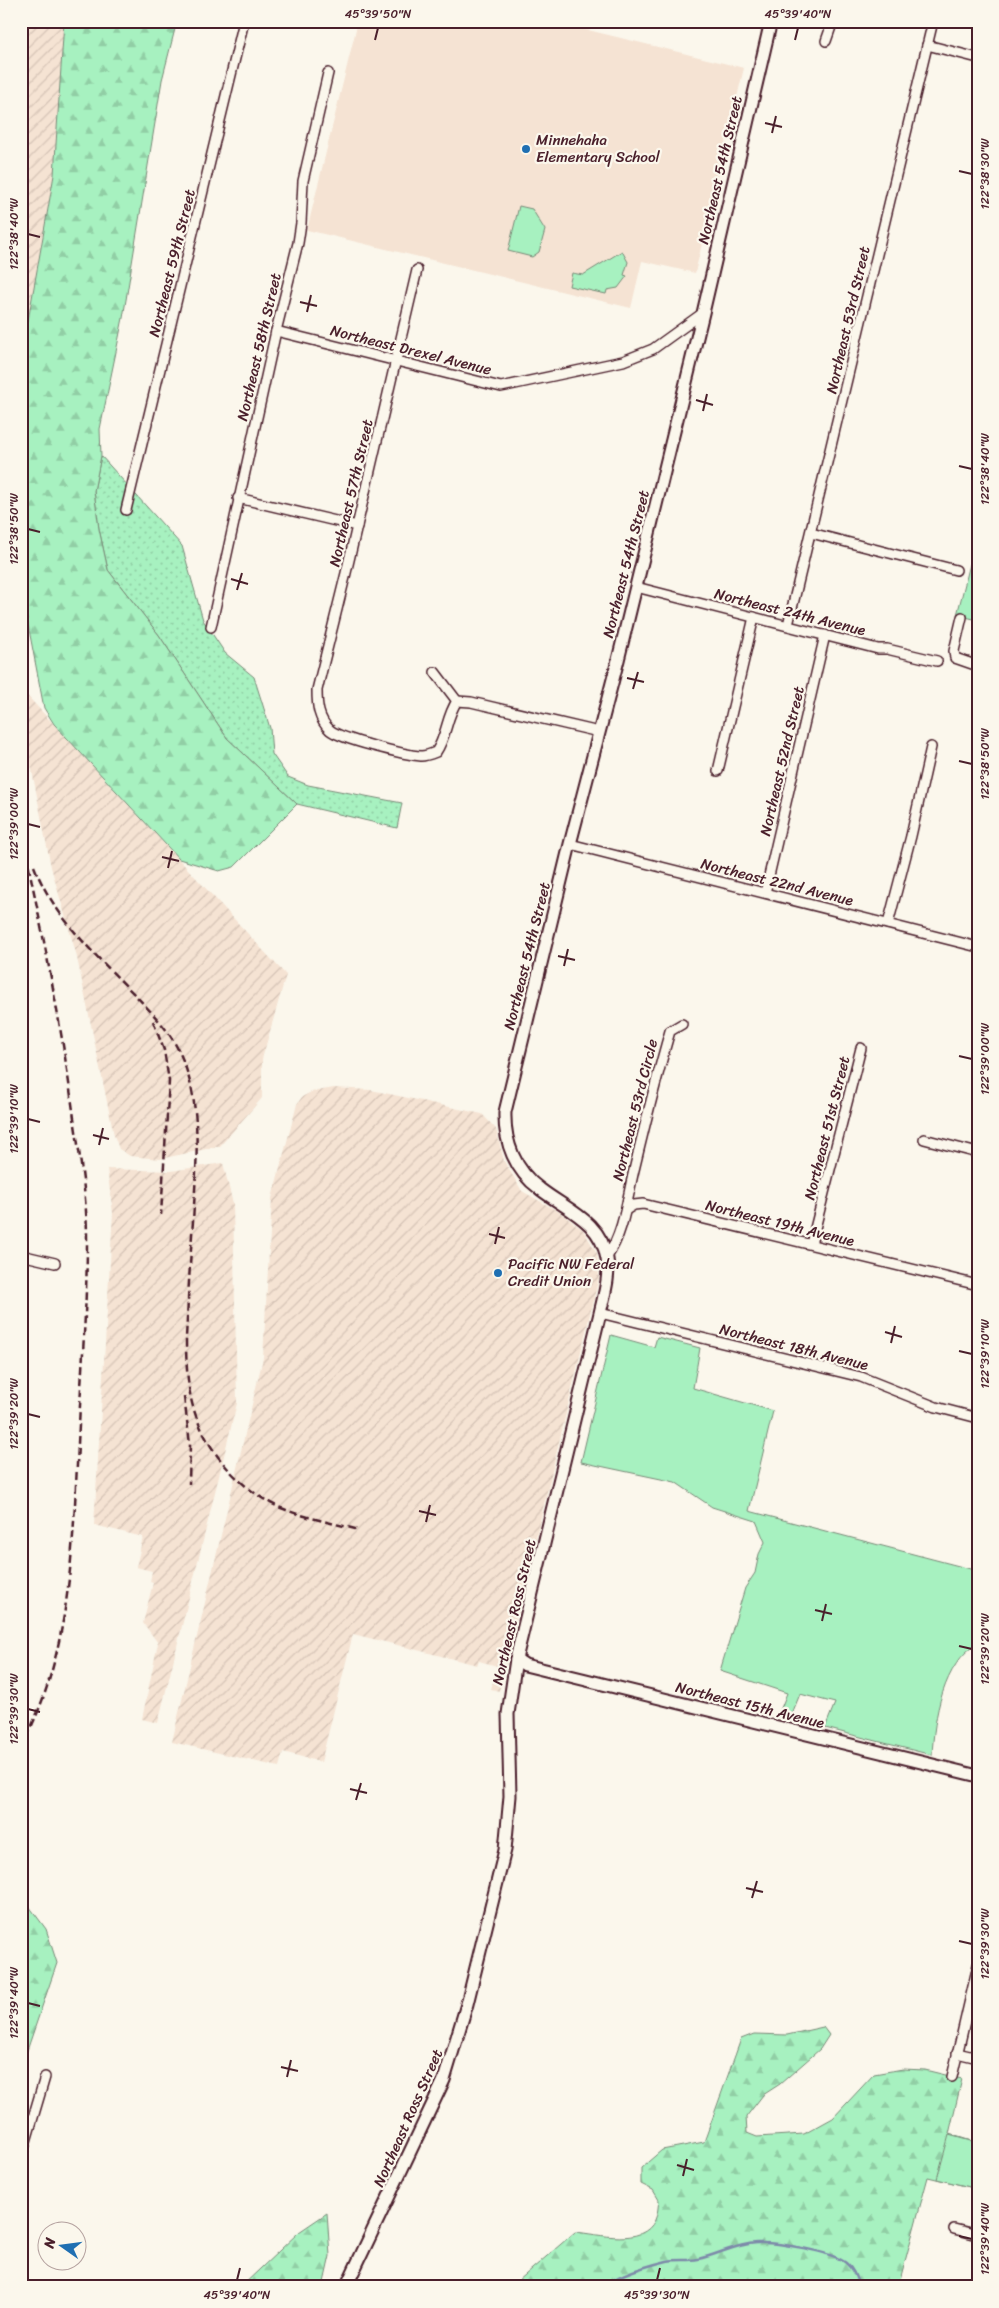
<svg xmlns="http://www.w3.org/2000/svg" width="999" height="2308" font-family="Sriracha,sans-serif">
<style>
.built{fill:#f5e3d3}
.industrial{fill:url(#industrial-furrows)}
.grass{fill:url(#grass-dots);stroke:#788876}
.forest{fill:url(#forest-firs);stroke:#788876}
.green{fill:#a7f1c0;stroke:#788876}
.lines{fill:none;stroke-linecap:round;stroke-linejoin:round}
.stream{stroke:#7d8aa9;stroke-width:2.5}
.street-casing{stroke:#4a1f2b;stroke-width:12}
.secondary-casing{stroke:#4a1f2b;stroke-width:15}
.street{stroke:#fbf7ec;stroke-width:9}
.secondary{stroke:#fbf7ec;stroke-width:11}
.rail{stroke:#4a1f2b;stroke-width:2.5;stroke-dasharray:8 4;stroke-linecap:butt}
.ticks{fill:none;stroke:#4a1f2b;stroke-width:2}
.poi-dot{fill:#1f6fb2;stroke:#fbf7ec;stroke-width:2}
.labels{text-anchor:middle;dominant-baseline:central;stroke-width:4.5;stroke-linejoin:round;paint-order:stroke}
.poi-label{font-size:15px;fill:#4a1f2b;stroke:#fbf7ec;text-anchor:start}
.street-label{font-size:15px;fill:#4a1f2b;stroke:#fbf7ec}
.neatline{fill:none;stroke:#4a1f2b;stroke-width:2}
.ticks-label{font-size:12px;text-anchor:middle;fill:#4a1f2b}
</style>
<defs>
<pattern id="industrial-furrows" width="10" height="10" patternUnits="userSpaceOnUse" patternTransform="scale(1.25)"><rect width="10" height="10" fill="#f5e3d3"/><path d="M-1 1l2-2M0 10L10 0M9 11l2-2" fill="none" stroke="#d4c2b5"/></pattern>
<pattern id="grass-dots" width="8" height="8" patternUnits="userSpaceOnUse" patternTransform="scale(1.25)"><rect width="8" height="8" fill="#a7f1c0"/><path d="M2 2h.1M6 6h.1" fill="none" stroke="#91cea5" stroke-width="1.8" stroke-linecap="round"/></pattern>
<pattern id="forest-firs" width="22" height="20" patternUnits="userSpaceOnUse" patternTransform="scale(1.25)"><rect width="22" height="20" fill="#a7f1c0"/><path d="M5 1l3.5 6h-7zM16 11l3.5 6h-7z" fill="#91cea5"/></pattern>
</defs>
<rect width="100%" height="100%" fill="#fbf7ec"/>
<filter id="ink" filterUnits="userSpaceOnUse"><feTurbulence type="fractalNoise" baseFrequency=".02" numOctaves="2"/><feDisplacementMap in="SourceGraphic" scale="10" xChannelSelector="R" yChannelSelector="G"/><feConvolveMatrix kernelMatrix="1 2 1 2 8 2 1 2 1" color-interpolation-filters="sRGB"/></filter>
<g filter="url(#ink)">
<polygon class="built" points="358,21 551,21 744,68 695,273 642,261 631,308 307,230"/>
<g class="industrial">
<polygon points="21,21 64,21 54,175 21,360"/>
<polygon points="21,689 286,975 262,1059 262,1098 220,1146 160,1159 130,1156 119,1149 114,1135 76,953 51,867 21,715"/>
<polygon points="334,1088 371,1090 482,1114 496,1129 504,1161 522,1191 559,1212 583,1230 597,1253 599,1277 499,1691 491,1689 497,1666 479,1661 477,1665 353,1634 321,1762 283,1752 279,1767 172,1742 263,1358 272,1198 297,1104 302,1097 311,1092"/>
<polygon points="223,1163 233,1204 237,1403 158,1723 142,1719 158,1643 143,1623 153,1583 150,1582 152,1571 136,1567 143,1537 94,1525 113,1213 107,1169 171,1171"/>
</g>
<polygon class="grass" points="101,456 182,546 203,620 225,653 254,677 270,728 272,754 288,777 308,785 402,803 397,828 297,804 227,738 159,635 108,570 99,529 94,491"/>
<g class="forest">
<polygon points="64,21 177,21 162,80 123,318 100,429 101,456 94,491 99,529 108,570 159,635 227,738 297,804 234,867 219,871 179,859 54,724 44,708 21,588 21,360 54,175"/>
<polygon points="21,1901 26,1902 46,1929 57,1963 21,2068"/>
<path d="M 823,2027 L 829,2035 L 820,2049 L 780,2084 L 763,2095 L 746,2117 L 747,2133 L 757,2137 L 804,2134 L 833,2118 L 874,2074 L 903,2069 L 925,2070 L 962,2079 L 949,2134 L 978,2143 L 978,2189 L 928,2177 L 898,2287 L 511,2287 L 575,2232 C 598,2234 643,2247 655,2220 C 658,2214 658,2206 659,2200 L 653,2190 L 641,2184 L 641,2168 L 662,2150 L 704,2142 L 741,2039 L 754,2034 L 787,2035 Z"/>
<polygon points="327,2213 330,2256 323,2287 241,2287 299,2232"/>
</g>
<g class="green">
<polygon points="519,206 532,209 545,230 539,252 532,257 508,251"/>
<polygon points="622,251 628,262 624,275 627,276 618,288 607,290 606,294 569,286 572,273 583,275"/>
<polygon points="970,564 978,566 978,620 957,615"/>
<path d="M 611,1335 L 654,1347 L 657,1337 L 700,1348 L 693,1388 L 773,1411 L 749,1511 L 978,1571 L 978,1643 C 943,1663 934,1718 932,1755 L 825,1728 L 835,1703 L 800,1694 L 789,1721 L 778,1716 L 787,1693 L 720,1671 L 745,1588 L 755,1573 L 759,1554 L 765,1542 L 756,1521 L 712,1507 L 675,1482 L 581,1462 Z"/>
<polygon points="949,2135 978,2143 978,2189 937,2179"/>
</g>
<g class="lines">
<path class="stream" d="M 604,2287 C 615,2274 651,2265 667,2261 C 677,2259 688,2261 698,2259 C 718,2255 735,2244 757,2243 C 777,2242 831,2251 846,2263 C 853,2269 857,2279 859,2287"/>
<defs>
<g id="street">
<polyline points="826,41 833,21"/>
<polyline points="927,45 978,58"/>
<path d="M 417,270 L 346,573 L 317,690 C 317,705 318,719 330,730 C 341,739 405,755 421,756 C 426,756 431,754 436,752 C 447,736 446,717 457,701 L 471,702 L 599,732"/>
<polyline points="276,331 501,387 623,361 653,349 703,313"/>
<polyline points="238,498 357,526"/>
<polyline points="126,510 244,21"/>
<polyline points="811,533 956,570"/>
<polyline points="636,587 878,649 887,649 937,661"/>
<polyline points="962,617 954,651 955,658 978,666"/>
<polyline points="788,625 933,21"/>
<polyline points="211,627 276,331 298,243 301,223 303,181 328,73"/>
<polyline points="435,672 457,701"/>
<polyline points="718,771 754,617"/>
<polyline points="570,844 978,947"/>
<polyline points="765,893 825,635"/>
<polyline points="888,924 911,836 931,747"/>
<polyline points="924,1139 978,1153"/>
<polyline points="626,1210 634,1205 643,1204 978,1285"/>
<polyline points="811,1244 861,1048"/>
<polyline points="21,1255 55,1263"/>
<path d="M 607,1257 C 625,1230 627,1197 635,1166 C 646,1120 657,1076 670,1031 L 682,1024"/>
<polyline points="600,1313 861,1377 936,1407 978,1418"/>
<polyline points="957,2053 978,2058"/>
<polyline points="952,2077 978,1965"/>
<polyline points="21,2158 45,2077"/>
<polyline points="954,2229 978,2235"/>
</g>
<g id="secondary">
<polyline points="516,1659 525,1665 978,1776"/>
<path d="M 346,2287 L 444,2080 L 467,2004 L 505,1850 L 510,1796 L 508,1714 L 516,1659 L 600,1313 C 604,1295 610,1277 607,1259 C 601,1221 567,1210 540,1189 C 515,1171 504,1142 505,1112 L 570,844 L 618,660 L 703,313 L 771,21"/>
</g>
</defs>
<use href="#street" class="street-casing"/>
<use href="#secondary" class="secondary-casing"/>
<use href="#street" class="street"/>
<use href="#secondary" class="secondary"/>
<g class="rail">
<path d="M 21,830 C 41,925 61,1021 74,1118 C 80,1158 87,1198 87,1239 C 87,1301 82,1363 79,1425 C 73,1531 74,1652 21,1747"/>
<path d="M 34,866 C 59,930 115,970 159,1021 C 207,1076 197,1154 193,1221 C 190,1260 188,1299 186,1338 C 186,1360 187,1382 192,1403 C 203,1447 239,1490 281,1508 C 306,1518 333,1523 359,1530"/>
<polyline points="153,1021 164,1050 169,1081 161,1215"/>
<polyline points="184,1397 190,1444 189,1484"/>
</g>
</g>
</g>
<path class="ticks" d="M 375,40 L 378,28M 795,40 L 798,28M 765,123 L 782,127M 772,133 L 776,116M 959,171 L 972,174M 28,234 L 40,237M 300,302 L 317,306M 307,312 L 311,295M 696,400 L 713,405M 703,411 L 707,394M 959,466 L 972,469M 28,529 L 40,532M 231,579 L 248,584M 237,590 L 242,573M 627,678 L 644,682M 633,689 L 638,672M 959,761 L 972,764M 28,824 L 40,827M 162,857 L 179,861M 168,868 L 172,851M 558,956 L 575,960M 564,966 L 568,949M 959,1056 L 972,1059M 28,1119 L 40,1122M 93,1135 L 109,1139M 99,1145 L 103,1128M 489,1234 L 505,1238M 495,1244 L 499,1227M 885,1332 L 902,1337M 891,1343 L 895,1326M 959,1351 L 972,1354M 28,1414 L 40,1417M 419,1511 L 436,1515M 426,1522 L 430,1505M 815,1610 L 832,1614M 822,1621 L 826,1604M 959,1646 L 972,1649M 28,1709 L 40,1712M 350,1789 L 367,1793M 356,1800 L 361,1783M 746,1888 L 763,1892M 752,1898 L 757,1881M 959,1941 L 972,1944M 28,2003 L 40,2006M 281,2067 L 298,2071M 287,2077 L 291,2060M 677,2165 L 694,2170M 683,2176 L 687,2159M 959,2236 L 972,2239M 237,2280 L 240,2268M 657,2280 L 660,2268"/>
<g class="poi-dot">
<circle cx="526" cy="149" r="5"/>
<circle cx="498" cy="1273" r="5"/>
</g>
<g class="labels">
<g class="poi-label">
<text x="536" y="140">Minnehaha<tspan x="536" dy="17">Elementary School</tspan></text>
<text x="508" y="1264">Pacific NW Federal<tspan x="508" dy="17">Credit Union</tspan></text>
</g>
<g class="street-label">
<text transform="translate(720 170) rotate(-77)">Northeast 54th Street</text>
<text transform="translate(172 263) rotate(-76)">Northeast 59th Street</text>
<text transform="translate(848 320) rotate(-77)">Northeast 53rd Street</text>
<text transform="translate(259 347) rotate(-77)">Northeast 58th Street</text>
<text transform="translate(411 350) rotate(14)">Northeast Drexel Avenue</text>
<text transform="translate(351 493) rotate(-77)">Northeast 57th Street</text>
<text transform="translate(626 564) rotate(-76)">Northeast 54th Street</text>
<text transform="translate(790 612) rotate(14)">Northeast 24th Avenue</text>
<text transform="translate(782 761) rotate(-77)">Northeast 52nd Street</text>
<text transform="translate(777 882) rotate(14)">Northeast 22nd Avenue</text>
<text transform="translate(527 956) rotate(-76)">Northeast 54th Street</text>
<text transform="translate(635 1110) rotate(-76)">Northeast 53rd Circle</text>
<text transform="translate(827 1128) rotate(-76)">Northeast 51st Street</text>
<text transform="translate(780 1223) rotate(14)">Northeast 19th Avenue</text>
<text transform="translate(794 1347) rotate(14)">Northeast 18th Avenue</text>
<text transform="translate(514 1612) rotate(-77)">Northeast Ross Street</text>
<text transform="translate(750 1705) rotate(14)">Northeast 15th Avenue</text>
<text transform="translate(408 2118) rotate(-66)">Northeast Ross Street</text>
</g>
</g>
<rect width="999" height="2308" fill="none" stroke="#fbf7ec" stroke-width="55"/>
<g transform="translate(62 2246) rotate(284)"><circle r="24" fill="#fbf7ec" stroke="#b4a19f"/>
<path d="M0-4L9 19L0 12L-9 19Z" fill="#1f6fb2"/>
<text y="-8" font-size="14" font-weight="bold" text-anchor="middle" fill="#4a1f2b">N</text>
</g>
<rect x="28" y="28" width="944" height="2252" class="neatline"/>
<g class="ticks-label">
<text x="378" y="18">45°39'50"N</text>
<text x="798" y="18">45°39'40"N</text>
<text transform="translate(985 174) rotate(-90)" y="4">122°38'30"W</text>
<text transform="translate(14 234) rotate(-90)" y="4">122°38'40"W</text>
<text transform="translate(985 469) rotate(-90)" y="4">122°38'40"W</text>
<text transform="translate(14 529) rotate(-90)" y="4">122°38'50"W</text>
<text transform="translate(985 764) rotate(-90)" y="4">122°38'50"W</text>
<text transform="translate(14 824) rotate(-90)" y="4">122°39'00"W</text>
<text transform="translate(985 1059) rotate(-90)" y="4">122°39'00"W</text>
<text transform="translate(14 1119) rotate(-90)" y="4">122°39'10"W</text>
<text transform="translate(985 1354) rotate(-90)" y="4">122°39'10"W</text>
<text transform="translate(14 1414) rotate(-90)" y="4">122°39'20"W</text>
<text transform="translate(985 1649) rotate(-90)" y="4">122°39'20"W</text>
<text transform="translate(14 1709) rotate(-90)" y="4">122°39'30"W</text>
<text transform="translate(985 1944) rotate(-90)" y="4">122°39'30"W</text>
<text transform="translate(14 2003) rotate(-90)" y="4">122°39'40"W</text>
<text transform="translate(985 2239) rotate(-90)" y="4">122°39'40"W</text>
<text x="237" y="2299">45°39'40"N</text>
<text x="657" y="2299">45°39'30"N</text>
</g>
</svg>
